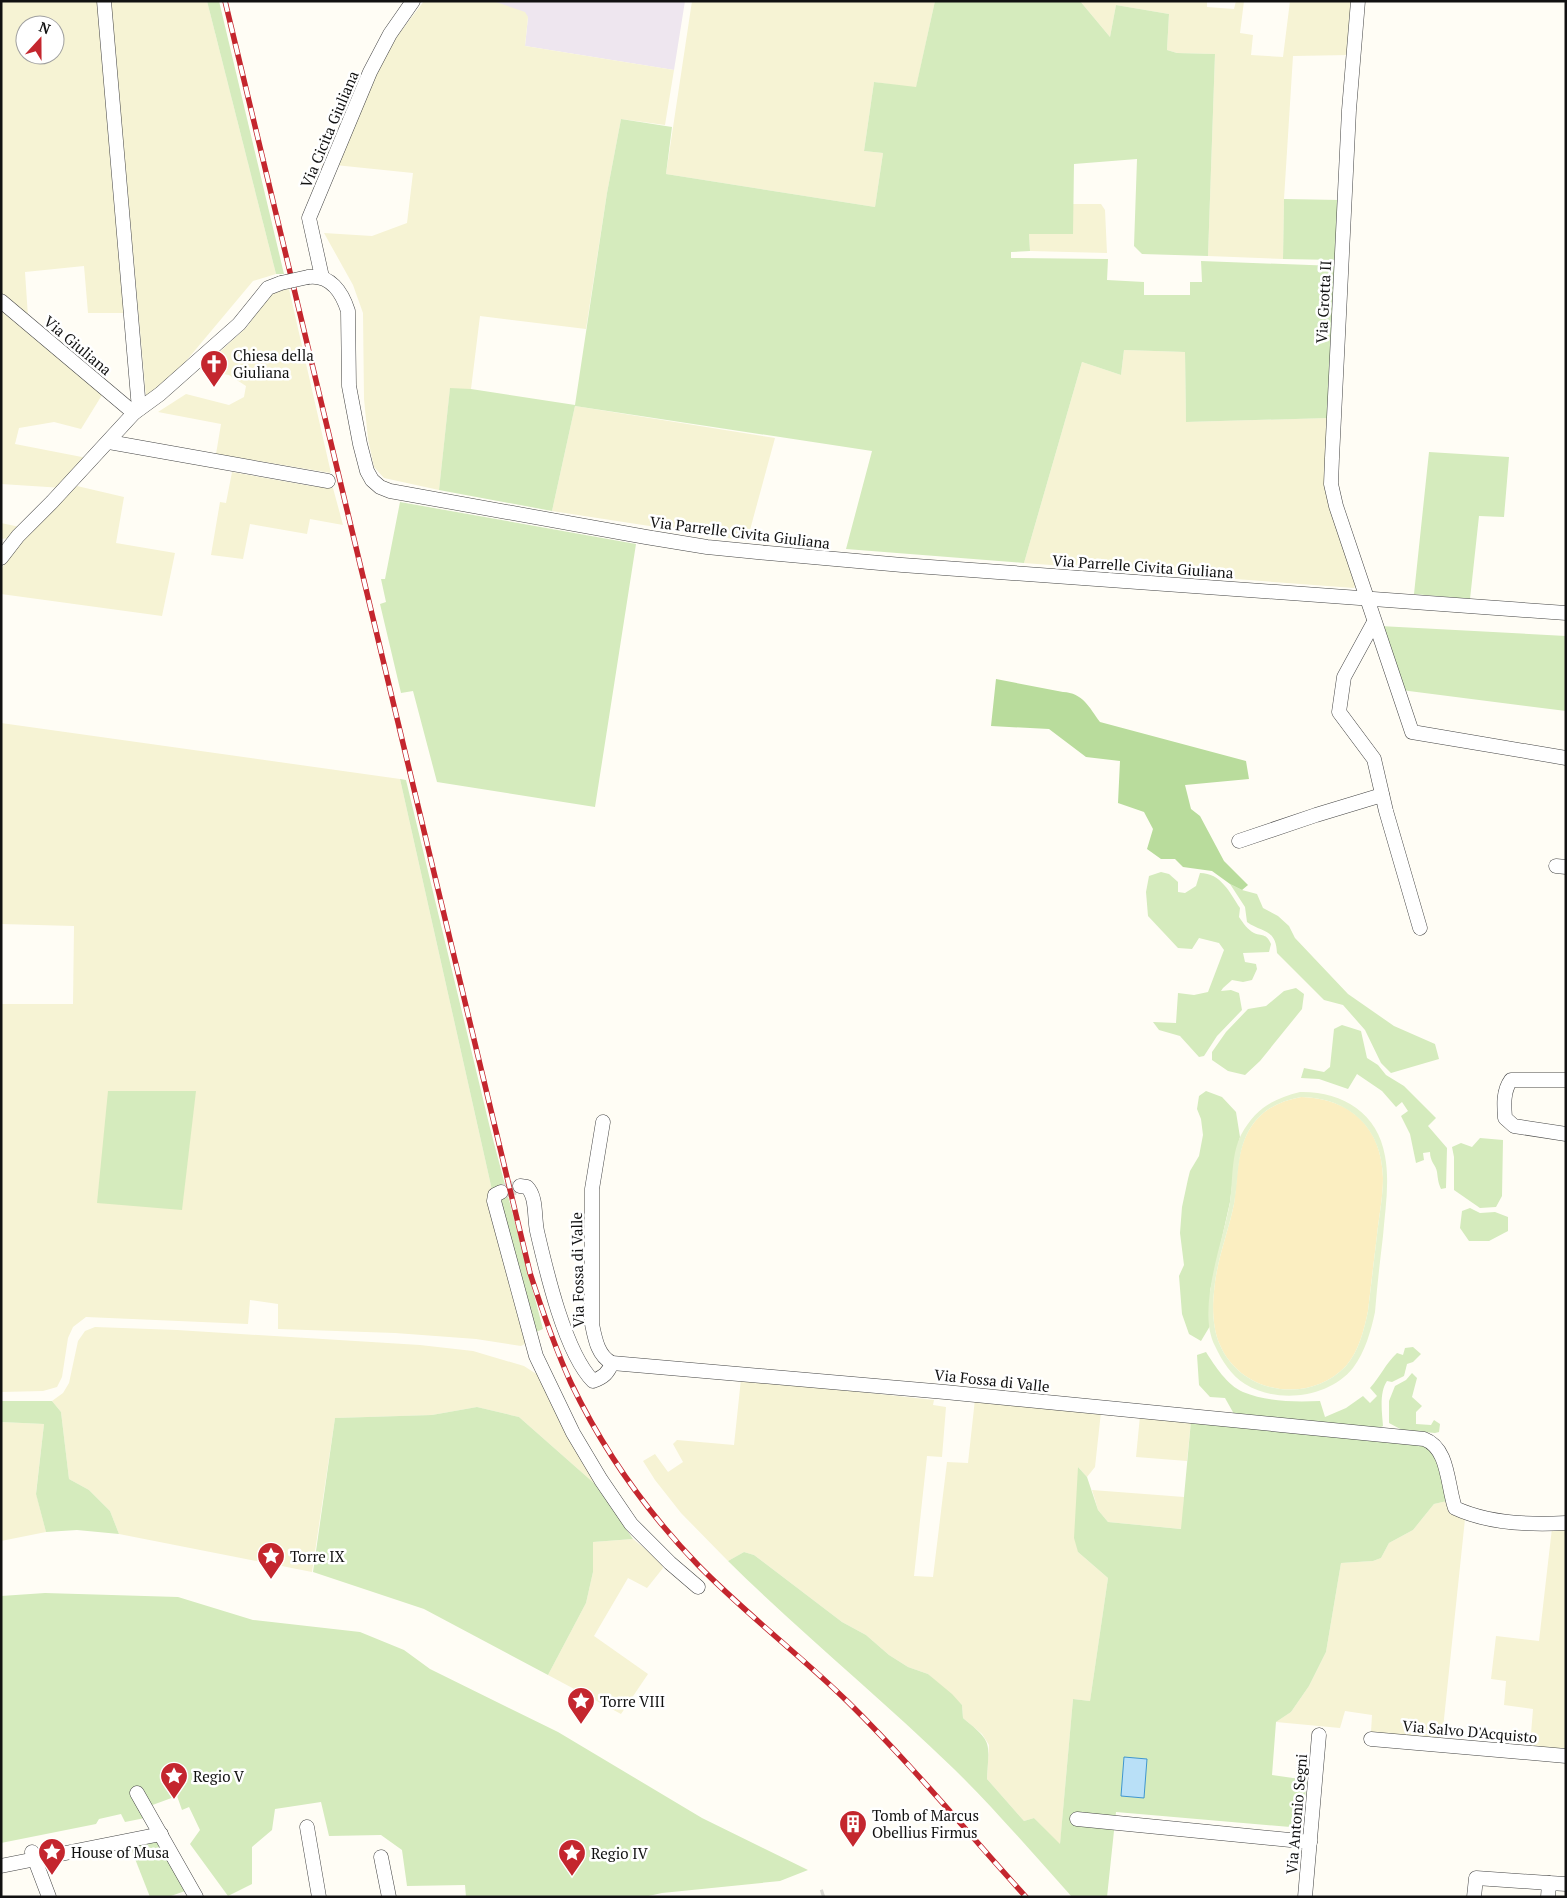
<svg xmlns="http://www.w3.org/2000/svg" width="1567" height="1898" font-family="'PT Serif',serif">
<style>
.industrial{fill:#eee6ef}
.farmland{fill:#f6f3d4;fill-rule:evenodd}
.green{fill:#d5ebbd}
.forest{fill:#b9dc9c}
.sand{fill:#fbeec1}
.pitch{fill:#e6f2cf;fill-rule:evenodd}
.water{fill:#b9e0f7;stroke:#3f96cf}
.lines{fill:none;stroke-linecap:round;stroke-linejoin:round}
.minor-tunnel{stroke:#dbdad3;stroke-width:14;stroke-dasharray:14 7;stroke-linecap:butt}
.minor-casing{stroke:#444;stroke-width:15}
.minor{stroke:#fff;stroke-width:14}
.rail-casing{stroke:#c4262e;stroke-width:5.5}
.rail{stroke:#fff;stroke-width:4;stroke-dasharray:11;stroke-linecap:butt}
.minor-bridge-casing{stroke:#444;stroke-width:15;stroke-linecap:butt}
.minor-bridge{stroke:#fff;stroke-width:14}
.labels{text-anchor:middle;dominant-baseline:central;stroke-width:5;stroke-linejoin:round;paint-order:stroke}
.street-label{font-size:15px;fill:#111;stroke:#fff}
.poi-label{font-size:15px;fill:#111;stroke:#fff;text-anchor:start}
</style>
<rect width="100%" height="100%" fill="#fffdf5"/>
<polygon class="industrial" points="492,1 685,1 674,70 525,46 528,17"/>
<g class="farmland">
<path d="M 1,1 L 101,1 L 128,313 L 88,313 L 84,266 L 25,272 L 28,317 L 1,295 ZM 25,25 L 55,25 L 55,55 L 25,55 Z"/>
<polygon points="110,1 207,1 276,274 253,281 181,367 146,396"/>
<polygon points="424,1 496,2 525,12 528,17 525,46 674,70 665,125 621,119 607,193 586,329 480,316 471,389 450,389 439,490 384,478 374,467 368,439 364,399 363,313 353,285 324,233 372,236 407,223 413,173 335,165 366,91 398,35"/>
<polygon points="692,1 935,1 916,88 874,82 864,151 883,153 875,207 666,174"/>
<polygon points="1080,1 1207,1 1207,7 1234,9 1236,1 1244,1 1240,33 1253,35 1251,55 1283,57 1290,1 1355,1 1350,55 1293,56 1284,199 1283,259 1208,256 1215,54 1177,53 1167,50 1169,14 1116,5 1110,37"/>
<polygon points="1073,204 1101,204 1105,210 1107,253 1030,251 1029,234 1073,234"/>
<polygon points="289,289 331,473 216,454 221,424 158,412 186,394 229,405 244,397 246,386 229,375 200,370 247,327 271,293"/>
<polygon points="1,309 102,395 81,429 54,422 19,428 15,444 87,458 63,488 1,484"/>
<polygon points="1124,350 1185,352 1186,422 1329,418 1327,486 1356,584 1354,588 1024,563 1082,362 1121,375"/>
<polygon points="575,406 775,438 747,541 552,511"/>
<polygon points="232,472 311,486 333,488 343,525 310,519 307,534 250,524 243,559 211,555 220,502 226,503"/>
<polygon points="77,486 124,497 116,543 175,553 162,616 1,594 1,569 23,539"/>
<polygon points="1,523 20,527 10,538 1,539"/>
<polygon points="1,723 400,779 492,1190 529,1342 521,1346 476,1339 395,1333 278,1329 278,1304 250,1300 248,1324 86,1317 73,1327 68,1338 62,1377 57,1387 43,1391 1,1392 1,1004 73,1004 74,926 1,924"/>
<polygon points="95,1327 177,1330 420,1345 473,1351 524,1366 538,1375 556,1413 595,1484 519,1417 477,1407 432,1415 335,1418 312,1572 119,1534 110,1511 89,1490 69,1479 61,1412 52,1401 63,1393 69,1383 78,1341 85,1331"/>
<polygon points="741,1379 934,1400 933,1405 946,1407 942,1457 927,1456 914,1576 933,1577 947,1462 968,1463 975,1399 1101,1412 1095,1467 1087,1477 1078,1467 1078,1552 1108,1578 1090,1701 1073,1699 1060,1845 1034,1818 1024,1821 987,1779 989,1745 982,1734 963,1718 962,1705 928,1674 908,1667 889,1655 866,1635 842,1622 754,1555 744,1552 728,1561 681,1513 655,1480 643,1461 655,1454 668,1472 683,1462 673,1444 677,1440 734,1445"/>
<polygon points="1140,1416 1191,1421 1187,1461 1136,1457"/>
<polygon points="1,1422 44,1424 36,1493 46,1532 1,1541"/>
<polygon points="1092,1490 1184,1497 1182,1529 1108,1522 1098,1510"/>
<polygon points="1447,1501 1465,1519 1442,1738 1371,1732 1372,1715 1345,1711 1340,1728 1276,1722 1291,1712 1309,1686 1326,1652 1341,1563 1373,1561 1381,1558 1389,1543 1413,1530 1434,1504"/>
<polygon points="1552,1528 1566,1528 1566,1751 1530,1746 1533,1709 1504,1705 1506,1681 1491,1679 1496,1636 1539,1641"/>
<polygon points="633,1539 660,1561 663,1568 647,1588 628,1578 594,1636 648,1674 621,1714 548,1675 586,1603 593,1572 593,1542"/>
</g>
<g class="green">
<polygon points="207,1 219,1 284,274 276,274"/>
<polygon points="935,1 1080,1 1110,37 1116,5 1169,14 1167,50 1177,53 1215,54 1208,256 1142,254 1134,246 1137,159 1074,164 1073,234 1029,234 1030,251 1011,252 1011,258 1108,259 1107,280 1144,282 1144,295 1190,295 1190,282 1202,282 1201,261 1336,266 1329,418 1186,422 1185,352 1124,350 1121,375 1082,362 1024,563 846,549 872,451 575,406 552,511 439,490 450,388 471,389 575,405 607,193 621,119 672,127 666,174 875,207 883,153 864,151 874,82 916,87"/>
<polygon points="1284,199 1340,200 1336,260 1283,259"/>
<polygon points="1429,452 1509,457 1504,517 1479,516 1470,599 1414,594"/>
<polygon points="400,502 636,544 595,807 437,782 413,691 401,693 380,604 386,602 381,579 385,579"/>
<polygon points="1380,626 1566,636 1566,711 1401,690"/>
<polygon points="400,779 406,780 490,1128 543,1329 536,1332 492,1190"/>
<path d="M 1161,872 L 1169,874 L 1178,882 L 1178,892 L 1185,893 L 1196,886 L 1200,873 C 1221,873 1230,893 1240,908 L 1239,917 C 1243,923 1248,930 1254,933 C 1264,937 1266,933 1271,944 L 1269,952 L 1243,953 L 1245,962 L 1256,964 L 1257,969 L 1252,980 L 1243,982 L 1232,980 L 1223,988 L 1221,991 L 1231,990 L 1239,993 L 1242,1010 L 1217,1036 L 1204,1056 L 1199,1057 L 1180,1036 L 1159,1030 L 1153,1022 L 1176,1023 L 1178,993 L 1194,995 L 1208,992 L 1224,950 L 1219,943 L 1199,938 L 1192,949 L 1178,948 L 1148,916 L 1146,892 L 1149,876 Z"/>
<path d="M 1230,884 L 1242,890 L 1257,894 L 1263,908 L 1278,916 L 1289,926 L 1295,938 L 1348,994 L 1394,1026 L 1435,1044 L 1439,1059 L 1391,1073 L 1381,1063 L 1365,1030 L 1343,1005 L 1324,1000 L 1277,953 C 1276,928 1262,933 1247,922 L 1245,907 Z"/>
<polygon points="1296,988 1304,994 1302,1009 1260,1061 1245,1075 1228,1071 1212,1060 1212,1052 1226,1032 1248,1009 1266,1006 1284,991"/>
<path d="M 1342,1025 L 1361,1031 L 1367,1058 L 1378,1065 L 1386,1075 L 1404,1086 L 1436,1118 L 1428,1126 L 1447,1148 L 1446,1188 L 1441,1189 C 1438,1182 1438,1179 1437,1172 C 1436,1165 1430,1162 1430,1152 L 1423,1153 L 1424,1160 L 1416,1163 L 1410,1134 L 1401,1116 L 1408,1111 L 1402,1102 L 1396,1107 L 1382,1091 L 1357,1074 L 1348,1089 L 1319,1079 L 1301,1078 L 1304,1068 L 1324,1072 L 1330,1067 L 1334,1029 Z"/>
<polygon points="108,1091 196,1091 182,1210 97,1203"/>
<polygon points="1206,1091 1222,1097 1236,1112 1240,1137 1236,1152 1230,1202 1210,1291 1210,1326 1201,1341 1189,1334 1182,1314 1179,1276 1184,1265 1180,1233 1182,1207 1188,1179 1190,1171 1199,1156 1203,1135 1201,1119 1197,1109 1199,1096"/>
<polygon points="1480,1138 1503,1140 1502,1196 1496,1207 1480,1208 1454,1190 1454,1157 1452,1147 1461,1143 1472,1147"/>
<polygon points="1470,1208 1480,1213 1495,1212 1508,1217 1508,1231 1489,1241 1469,1241 1460,1228 1462,1211"/>
<path d="M 1413,1347 L 1421,1354 L 1413,1362 L 1407,1364 L 1404,1376 L 1392,1382 L 1387,1381 C 1379,1393 1382,1412 1383,1426 L 1379,1428 L 1234,1414 L 1225,1398 L 1210,1397 L 1199,1385 L 1197,1355 L 1206,1352 C 1215,1366 1227,1385 1243,1392 C 1267,1402 1295,1402 1320,1401 L 1325,1417 L 1346,1408 L 1363,1396 L 1370,1403 L 1377,1396 L 1370,1388 C 1380,1377 1386,1363 1397,1353 L 1403,1355 L 1405,1348 Z"/>
<polygon points="1412,1373 1417,1378 1412,1397 1422,1406 1416,1412 1416,1424 1431,1425 1434,1420 1440,1424 1439,1432 1435,1433 1402,1430 1389,1423 1389,1401 1395,1386 1406,1380"/>
<polygon points="1,1401 52,1401 61,1412 69,1479 89,1490 110,1511 119,1534 77,1530 46,1532 36,1494 44,1424 1,1422"/>
<polygon points="477,1407 519,1417 595,1484 633,1539 593,1542 593,1572 586,1603 548,1675 424,1609 313,1572 335,1418 432,1415"/>
<path d="M 1191,1421 L 1422,1442 L 1438,1456 L 1447,1501 L 1434,1504 L 1413,1530 L 1389,1543 L 1381,1558 L 1373,1561 L 1341,1563 L 1326,1652 L 1309,1686 L 1291,1712 L 1276,1722 L 1272,1775 L 1307,1780 L 1302,1828 L 1116,1812 L 1107,1897 L 1072,1897 C 1033,1854 995,1809 954,1769 C 880,1697 801,1633 728,1561 L 744,1552 L 754,1555 L 842,1622 L 866,1635 L 889,1655 L 908,1667 L 928,1674 L 952,1694 L 962,1705 L 963,1718 C 993,1743 989,1741 987,1779 L 1024,1821 L 1034,1818 L 1060,1844 L 1073,1699 L 1090,1701 L 1108,1578 L 1078,1552 L 1074,1538 L 1078,1467 L 1087,1477 L 1098,1510 L 1108,1522 L 1181,1529 Z"/>
<polygon points="45,1593 178,1597 253,1620 360,1632 404,1650 430,1669 558,1732 702,1818 808,1870 780,1881 662,1893 644,1897 466,1897 465,1885 407,1886 402,1850 381,1835 329,1836 321,1802 275,1809 272,1830 252,1847 252,1884 228,1896 190,1844 200,1830 189,1807 182,1810 177,1796 147,1807 150,1817 125,1822 121,1814 99,1819 96,1824 1,1843 1,1596"/>
<polygon points="157,1841 188,1890 168,1897 150,1897 130,1846"/>
</g>
<path class="forest" d="M 996,679 L 1063,692 C 1083,693 1089,707 1100,722 L 1246,761 L 1249,779 L 1185,785 L 1191,809 L 1200,816 L 1224,861 L 1248,885 L 1242,890 L 1230,884 L 1212,871 L 1183,867 L 1175,859 L 1161,859 L 1147,849 L 1153,829 L 1144,812 L 1118,803 L 1120,761 L 1086,757 L 1049,729 L 991,726 Z"/>
<path class="sand" d="M 1301,1097 C 1350,1098 1382,1127 1383,1178 C 1383,1197 1379,1216 1377,1235 C 1374,1260 1371,1285 1368,1311 C 1364,1330 1359,1351 1346,1366 C 1309,1405 1241,1394 1220,1345 C 1213,1330 1212,1308 1214,1292 C 1216,1262 1228,1233 1234,1204 C 1238,1178 1236,1150 1251,1127 C 1263,1109 1280,1101 1301,1097 Z"/>
<path class="pitch" d="M 1300,1092 C 1341,1091 1378,1112 1385,1156 C 1390,1183 1385,1210 1383,1236 C 1380,1261 1377,1287 1375,1312 C 1371,1331 1365,1352 1353,1368 C 1329,1398 1277,1404 1245,1384 C 1231,1375 1222,1361 1215,1346 C 1196,1309 1223,1242 1230,1202 C 1233,1180 1231,1155 1241,1135 C 1255,1109 1272,1099 1300,1092 ZM 1301,1097 C 1350,1098 1382,1128 1383,1178 C 1383,1197 1379,1216 1377,1235 C 1374,1260 1371,1286 1368,1311 C 1364,1330 1359,1351 1346,1366 C 1309,1405 1241,1394 1220,1345 C 1213,1330 1212,1308 1214,1292 C 1216,1262 1228,1233 1234,1204 C 1239,1178 1236,1150 1251,1127 C 1263,1109 1280,1101 1301,1097 Z"/>
<polygon class="water" points="1124,1757 1147,1759 1144,1798 1121,1796"/>
<g class="lines">
<g class="minor-tunnel">
<polyline points="501,1192 520,1186"/>
<polyline points="822,1897 825,1896"/>
</g>
<defs>
<g id="minor">
<polyline points="104,1 139,409"/>
<polyline points="1358,1 1349,110 1332,458 1331,484 1336,506 1412,732 1566,758"/>
<path d="M 308,277 C 330,274 342,292 348,311 L 349,386 L 360,444 L 367,471 L 372,480 L 380,487 L 390,491 L 646,537 L 707,547 L 768,553 L 902,565 L 1566,613"/>
<polyline points="322,277 309,218 370,72 390,34 413,1"/>
<polyline points="1,301 134,413"/>
<polyline points="109,442 328,481"/>
<polyline points="1,558 18,536 52,502 134,413 160,394 239,324 268,288 281,283"/>
<polyline points="1374,622 1344,677 1339,712 1374,759 1386,811 1420,928"/>
<polyline points="1239,841 1316,815 1382,795"/>
<polyline points="1556,866 1566,867"/>
<path d="M 1566,1080 L 1511,1080 C 1503,1091 1504,1105 1505,1118 L 1514,1126 L 1566,1134"/>
<path d="M 603,1122 L 592,1189 L 592,1324 C 595,1339 598,1356 612,1363 L 945,1392 L 1424,1439 C 1449,1448 1447,1485 1455,1508 C 1487,1523 1531,1525 1566,1523"/>
<path d="M 520,1186 L 527,1187 C 537,1197 534,1217 537,1231 C 546,1270 565,1353 593,1381 C 604,1377 608,1373 612,1363"/>
<polyline points="501,1192 495,1195 494,1201 536,1356 573,1433 601,1480 631,1524 670,1563 698,1587"/>
<polyline points="1371,1739 1566,1756"/>
<polyline points="137,1793 196,1897"/>
<polyline points="1077,1819 1310,1842"/>
<polyline points="307,1827 319,1897"/>
<polyline points="32,1852 49,1897"/>
<polyline points="381,1857 389,1897"/>
<polyline points="1,1866 161,1834"/>
<polyline points="1305,1897 1319,1735"/>
<polyline points="1474,1897 1476,1878 1549,1883"/>
<polyline points="1548,1897 1549,1883 1566,1884"/>
</g>
</defs>
<use href="#minor" class="minor-casing"/>
<use href="#minor" class="minor"/>
<defs>
<path id="rail" d="M 225,1 L 530,1273 C 542,1310 555,1348 571,1383 C 603,1450 647,1512 698,1565 C 746,1614 800,1655 848,1702 C 911,1764 967,1832 1026,1897"/>
</defs>
<use href="#rail" class="rail-casing"/>
<use href="#rail" class="rail"/>
<defs>
<polyline id="minor-bridge" points="281,283 308,277"/>
</defs>
<use href="#minor-bridge" class="minor-bridge-casing"/>
<use href="#minor-bridge" class="minor-bridge"/>
</g>
<defs>
<symbol id="church-pin" viewBox="-11 -11 22 30"><path d="M0 17L-7.5 6A9.5 9.5 0 1 1 7.5 6Z" fill="#c4262e" stroke="#fff"/><path d="M-1.2-6h2.4v3.5h3.3v2.4h-3.3V6h-2.4V-.1h-3.3v-2.4h3.3Z" fill="#fff"/></symbol>
<symbol id="sight-pin" viewBox="-11 -11 22 30"><path d="M0 17L-7.5 6A9.5 9.5 0 1 1 7.5 6Z" fill="#c4262e" stroke="#fff"/><path d="M0-6L1.8-2.2L6-1.7L2.9 1.2L3.7 5.4L0 3.3L-3.7 5.4L-2.9 1.2L-6-1.7L-1.8-2.2Z" fill="#fff"/></symbol>
<symbol id="building-pin" viewBox="-11 -11 22 30"><path d="M0 17L-7.5 6A9.5 9.5 0 1 1 7.5 6Z" fill="#c4262e" stroke="#fff"/><path d="M-4-6H4V6H1V3H-1V6H-4ZM-2.5-4.3h1.7v1.8h-1.7ZM.8-4.3h1.7v1.8H.8ZM-2.5-1h1.7V.8h-1.7ZM.8-1h1.7V.8H.8Z" fill="#fff"/></symbol>
</defs>
<g fill-rule="evenodd">
<use href="#church-pin" x="198" y="348" width="32" height="43"/>
<use href="#sight-pin" x="255" y="1540" width="32" height="43"/>
<use href="#sight-pin" x="565" y="1685" width="32" height="43"/>
<use href="#sight-pin" x="158" y="1760" width="32" height="43"/>
<use href="#building-pin" x="837" y="1808" width="32" height="43"/>
<use href="#sight-pin" x="36" y="1836" width="32" height="43"/>
<use href="#sight-pin" x="556" y="1837" width="32" height="43"/>
</g>
<g class="labels">
<g class="street-label">
<text transform="translate(329 129) rotate(-67)">Via Cicita Giuliana</text>
<text transform="translate(1323 302) rotate(-87)">Via Grotta II</text>
<text transform="translate(78 345) rotate(40)">Via Giuliana</text>
<text transform="translate(740 532) rotate(7)">Via Parrelle Civita Giuliana</text>
<text transform="translate(1143 566) rotate(4)">Via Parrelle Civita Giuliana</text>
<text transform="translate(577 1270) rotate(-91)">Via Fossa di Valle</text>
<text transform="translate(992 1380) rotate(6)">Via Fossa di Valle</text>
<text transform="translate(1470 1731) rotate(5)">Via Salvo D'Acquisto</text>
<text transform="translate(1296 1814) rotate(-85)">Via Antonio Segni</text>
</g>
<g class="poi-label">
<text x="233" y="355">Chiesa della<tspan x="233" dy="17">Giuliana</tspan></text>
<text x="290" y="1556">Torre IX</text>
<text x="600" y="1701">Torre VIII</text>
<text x="193" y="1776">Regio V</text>
<text x="872" y="1815">Tomb of Marcus<tspan x="872" dy="17">Obellius Firmus</tspan></text>
<text x="71" y="1852">House of Musa</text>
<text x="591" y="1853">Regio IV</text>
</g>
</g>
<rect width="1567" height="1898" fill="none" stroke="#111111" stroke-width="5"/>
<g transform="translate(40 40) rotate(21)"><circle r="24" fill="#ffffff" stroke="#a0a0a0"/>
<path d="M0-4L9 19L0 12L-9 19Z" fill="#c4262e"/>
<text y="-8" font-size="14" font-weight="bold" text-anchor="middle" fill="#111111">N</text>
</g>
</svg>
